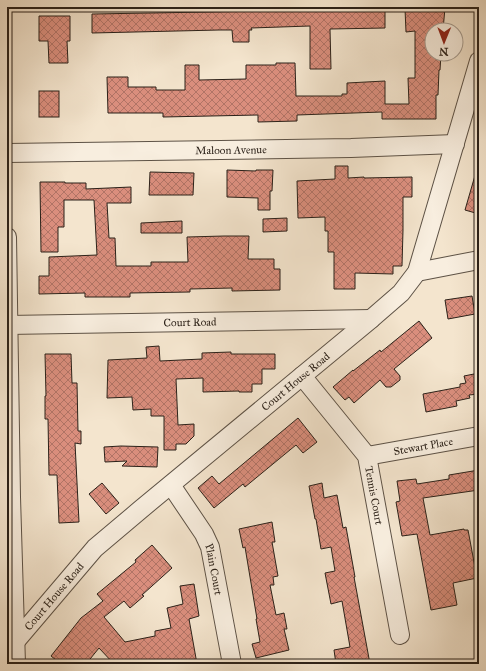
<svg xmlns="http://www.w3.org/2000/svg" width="486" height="671" font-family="'IM FELL Great Primer',serif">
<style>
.building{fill:url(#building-cross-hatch);stroke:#2b2119}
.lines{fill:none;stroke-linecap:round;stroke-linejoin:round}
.street-casing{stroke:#5d5246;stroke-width:20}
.street{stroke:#f8eedf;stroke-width:18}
.labels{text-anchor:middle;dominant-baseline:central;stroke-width:3;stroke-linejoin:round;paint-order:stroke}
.street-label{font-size:11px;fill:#2b2119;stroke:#f8eedf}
</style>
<defs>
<pattern id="building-cross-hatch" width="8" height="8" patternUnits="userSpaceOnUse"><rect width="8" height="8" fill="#da8e7d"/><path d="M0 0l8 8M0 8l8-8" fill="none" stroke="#b17466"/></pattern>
</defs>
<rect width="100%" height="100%" fill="#f4e5ce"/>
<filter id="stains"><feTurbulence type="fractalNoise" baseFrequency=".005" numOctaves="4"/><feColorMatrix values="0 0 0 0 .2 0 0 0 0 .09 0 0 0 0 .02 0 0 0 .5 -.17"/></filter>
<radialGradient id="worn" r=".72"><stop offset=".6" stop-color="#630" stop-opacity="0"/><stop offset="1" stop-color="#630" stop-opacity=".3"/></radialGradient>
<g class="building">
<polygon points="445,8 443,30 432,30 432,54 441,54 440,70 439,70 438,95 436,95 436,119 382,119 382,112 297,115 297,121 258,122 258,115 163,117 163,113 108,113 107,77 128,77 128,87 156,87 156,90 185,90 185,65 199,65 199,80 246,79 246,65 276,65 276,63 295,63 296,96 342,96 342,94 347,94 347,83 385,81 385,104 409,104 408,78 415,78 415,31 406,32 405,9"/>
<polygon points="385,9 385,28 330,29 331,69 310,69 310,26 251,28 252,30 249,30 249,42 233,42 232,30 219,30 92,33 92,14"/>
<polygon points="39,16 70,16 70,41 67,41 68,63 49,63 48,41 39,41"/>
<rect x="39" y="91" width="20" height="26"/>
<polygon points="335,166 348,166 348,178 364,177 364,178 412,177 412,197 403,197 403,230 402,266 393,266 393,274 355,273 355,289 334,289 334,252 328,252 328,231 325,231 325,217 298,218 297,181 335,179"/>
<polygon points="227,170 256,171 256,170 273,170 272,191 270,191 270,210 258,210 258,198 227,197"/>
<polygon points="150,172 194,173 193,195 149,195"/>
<polygon points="476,172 479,173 479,214 465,210"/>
<polygon points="40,182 65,182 65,183 86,183 86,189 131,187 131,203 107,203 109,238 115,238 116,266 151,266 151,262 188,262 187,237 224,236 249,236 248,259 274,259 274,269 280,269 280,290 232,291 232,288 190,289 190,292 130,293 130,297 85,297 85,293 39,294 39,276 49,276 49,257 97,255 94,200 64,200 64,227 58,227 58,252 41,252"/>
<polygon points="287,218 287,231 263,232 263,219"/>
<polygon points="182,221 182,233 141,233 141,223"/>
<polygon points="472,296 475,314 448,319 445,300"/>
<polygon points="419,321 432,338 394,369 400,376 400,380 391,387 386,387 380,380 354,403 349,397 345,400 333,387 353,370 353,371 380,350 381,352"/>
<polygon points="159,346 160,361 202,359 202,353 231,352 231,354 275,354 275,369 262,369 262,384 252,384 252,392 239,392 239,391 203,392 203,378 176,379 178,425 194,424 194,436 186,444 176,444 176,450 164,450 164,416 151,416 151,409 133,410 132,397 107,398 108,360 147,358 146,347"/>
<polygon points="45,354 71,354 72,383 77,383 78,431 81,431 81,444 75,443 79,522 59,523 57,475 49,475 48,419 45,419 45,396 46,396"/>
<polygon points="479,373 479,394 469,395 470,398 456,401 457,406 426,412 423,394 460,387 460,384 466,383 464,376"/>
<polygon points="298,418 317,442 303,453 296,445 245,487 243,484 214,508 198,488 212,476 219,484"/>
<polygon points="121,446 158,447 157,467 122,466 127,461 105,462 104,447"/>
<polygon points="479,470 479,490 423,498 430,535 464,529 464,530 468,530 477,578 453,583 457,605 431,610 417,534 402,536 396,502 400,501 397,481 416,479 417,484 449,479 449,475"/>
<polygon points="102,483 119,503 106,514 89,494"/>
<polygon points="322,483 324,498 337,495 343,528 346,527 355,577 354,577 370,664 336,664 334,650 350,647 342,601 331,604 325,573 335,571 331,547 321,549 316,519 315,519 309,486"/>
<polygon points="272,522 275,542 272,542 278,576 273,577 274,585 270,585 276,615 284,613 287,629 284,629 289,650 256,658 252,644 260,642 256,619 257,619 245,547 243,548 239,529"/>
<polygon points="152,545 172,568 142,595 144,596 130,608 124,601 104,617 125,642 155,636 155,631 171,628 167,608 183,604 180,586 194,584 199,616 189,619 197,664 114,664 99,648 86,664 61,664 51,656 81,618 103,601 97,594 136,562 135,560"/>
</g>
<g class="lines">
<defs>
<g id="street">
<path id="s1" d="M 7,153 L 351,148 L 455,144"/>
<polyline points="7,237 11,497 16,664"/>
<polyline points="417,272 479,260"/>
<path id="s2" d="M 7,325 L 371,319"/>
<path id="s3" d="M 302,376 L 367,456 L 400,635"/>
<path id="s4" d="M 367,456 L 479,436"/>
<path id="s5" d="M 171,485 L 204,534 L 210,547 L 232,664"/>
<path id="s6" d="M 15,642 L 95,548 L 140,510 L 371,319 L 401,293 L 417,272 L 479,61"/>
</g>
</defs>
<use href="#street" class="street-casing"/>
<use href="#street" class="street"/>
</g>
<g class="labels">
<g class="street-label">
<text stroke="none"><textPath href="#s1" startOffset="224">Maloon Avenue</textPath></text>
<text stroke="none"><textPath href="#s2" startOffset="183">Court Road</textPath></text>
<text stroke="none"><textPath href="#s6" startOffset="384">Court House Road</textPath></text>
<text stroke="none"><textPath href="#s4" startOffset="57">Stewart Place</textPath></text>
<text stroke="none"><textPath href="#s3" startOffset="143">Tennis Court</textPath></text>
<text stroke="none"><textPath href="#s5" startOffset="96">Plain Court</textPath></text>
<text stroke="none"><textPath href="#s6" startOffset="60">Court House Road</textPath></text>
</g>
</g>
<rect width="486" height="671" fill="none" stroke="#f4e5ce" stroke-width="24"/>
<rect x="8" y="8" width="470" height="655" fill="none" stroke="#2b2119" stroke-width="2"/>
<rect x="12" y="12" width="462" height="647" fill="none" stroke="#2b2119"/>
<g transform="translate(444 42) rotate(181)"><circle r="19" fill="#f8eedf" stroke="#a69c90"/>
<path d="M0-3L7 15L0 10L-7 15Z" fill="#8f2418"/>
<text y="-6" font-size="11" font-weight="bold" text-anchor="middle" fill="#2b2119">N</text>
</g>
<rect width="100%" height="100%" filter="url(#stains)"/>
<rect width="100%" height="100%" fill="url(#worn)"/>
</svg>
